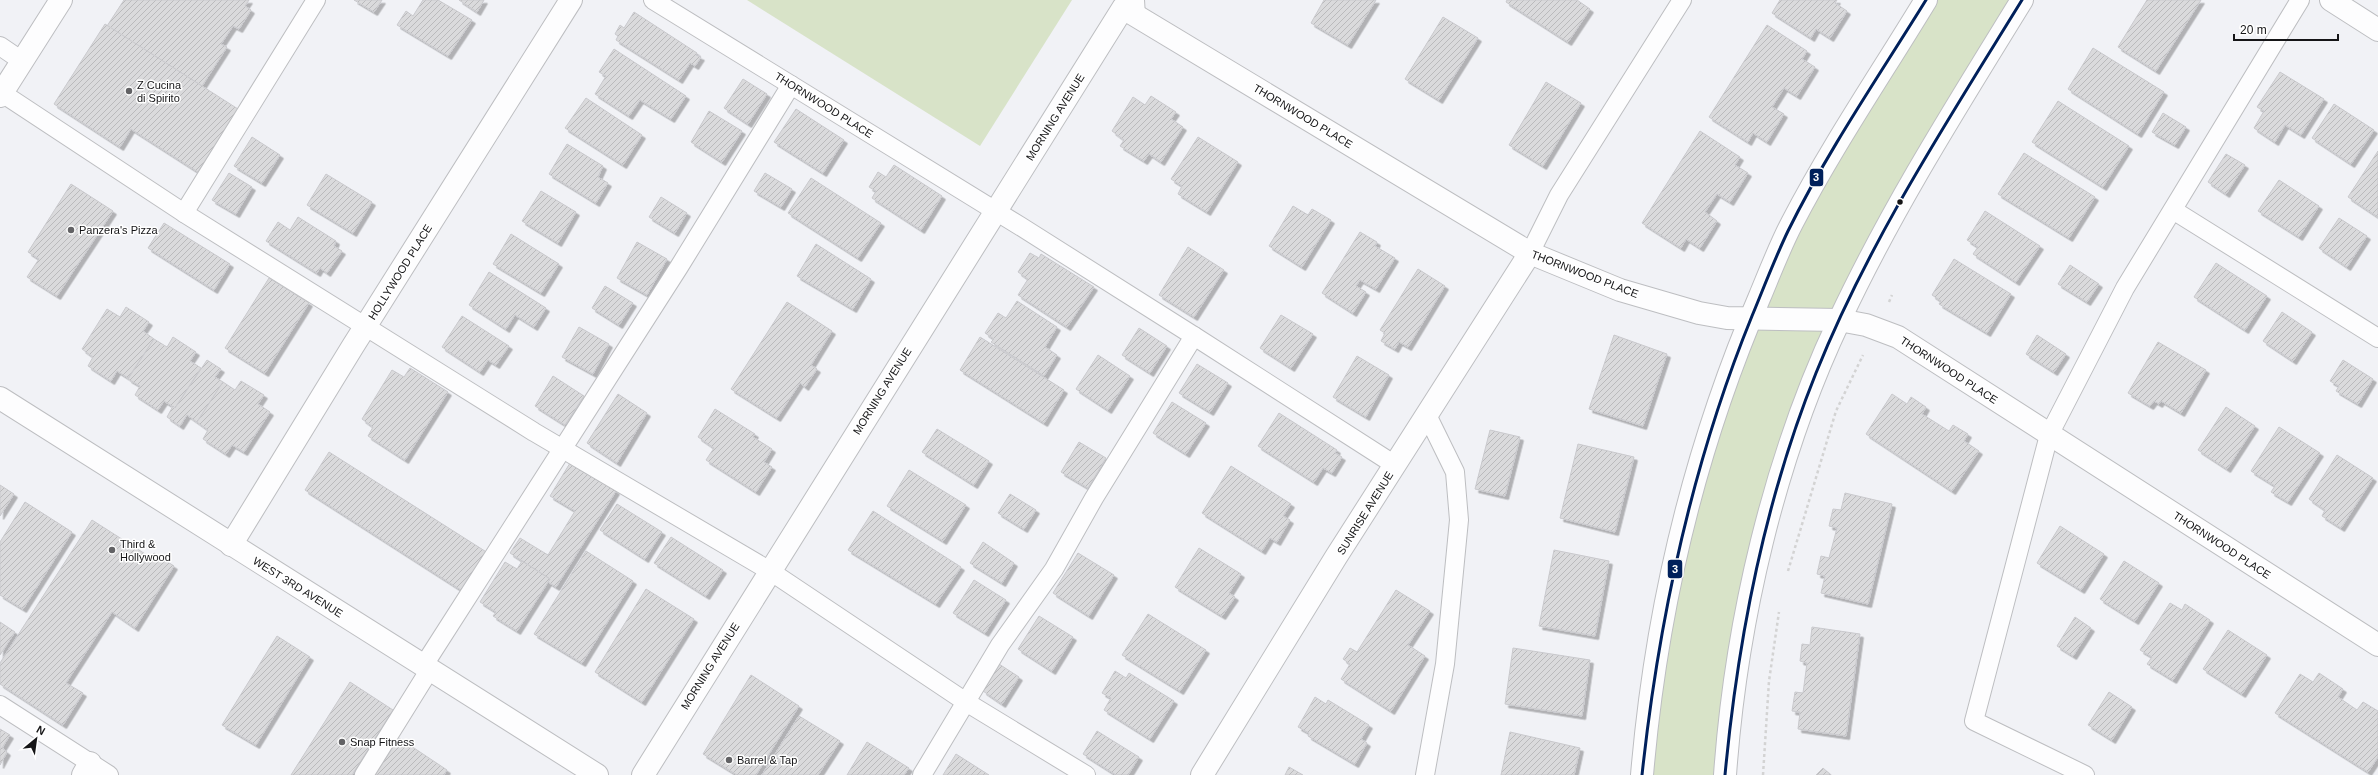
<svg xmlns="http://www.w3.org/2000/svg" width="2378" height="775" font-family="Arial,sans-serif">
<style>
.grass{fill:#d8e3c8}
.building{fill:url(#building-hatch);stroke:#c9c9cd;filter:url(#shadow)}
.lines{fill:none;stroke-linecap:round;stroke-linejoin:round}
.service-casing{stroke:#bdbec1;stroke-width:20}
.minor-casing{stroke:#bdbec1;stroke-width:24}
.tertiary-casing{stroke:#bdbec1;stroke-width:24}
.secondary-casing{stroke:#bdbec1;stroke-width:24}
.path{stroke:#d3d3d3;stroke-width:2.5;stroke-dasharray:3 3;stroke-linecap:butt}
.service{stroke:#fdfdfe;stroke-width:18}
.minor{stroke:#fdfdfe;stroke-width:22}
.tertiary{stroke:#fdfdfe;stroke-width:22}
.secondary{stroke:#fdfdfe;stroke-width:22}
.bus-1-casing{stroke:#fff;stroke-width:6}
.bus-1{stroke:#00205b;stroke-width:3}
.poi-dot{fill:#626265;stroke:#fff;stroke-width:1.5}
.bus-dot{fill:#151517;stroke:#fff;stroke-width:1.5}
.labels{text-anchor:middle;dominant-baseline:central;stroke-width:3;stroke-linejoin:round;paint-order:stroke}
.poi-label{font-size:11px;fill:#151517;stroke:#fff;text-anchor:start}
.street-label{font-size:11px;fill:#151517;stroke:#fff}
.line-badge{stroke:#fff;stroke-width:1.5}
.badge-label{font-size:11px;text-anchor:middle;font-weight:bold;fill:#fff}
</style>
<defs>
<pattern id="building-hatch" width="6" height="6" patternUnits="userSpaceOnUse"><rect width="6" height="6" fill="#dadadc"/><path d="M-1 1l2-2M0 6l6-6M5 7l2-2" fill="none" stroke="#bababc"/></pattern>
<filter id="shadow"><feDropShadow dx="3.5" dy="3.5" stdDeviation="0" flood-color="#0004"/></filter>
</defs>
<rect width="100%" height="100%" fill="#f1f2f6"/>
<g class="grass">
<polygon points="747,0 1072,0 980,146"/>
<polygon points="1926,0 2022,0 1875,249 1788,454 1725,775 1642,775 1660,632 1750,319"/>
</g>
<g class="building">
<polygon points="124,0 249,0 245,6 251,10 239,29 233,26 221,44 227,47 202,86 107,26"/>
<polygon points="354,0 382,0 374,12"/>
<polygon points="423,0 438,0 472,20 448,56 397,25 406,11 413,16"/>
<polygon points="459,0 484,0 477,12"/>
<polygon points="1324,0 1376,0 1348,45 1311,23"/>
<polygon points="1507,0 1577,0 1590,9 1568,42 1506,2"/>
<polygon points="1780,0 1837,0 1835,3 1847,11 1830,38 1816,29 1811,38 1772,13"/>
<polygon points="2147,0 2201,0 2156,71 2118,47"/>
<polygon points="634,12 697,53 696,55 701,57 695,66 690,63 679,80 616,40 618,36 615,34 620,25 624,28"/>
<polygon points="1443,17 1478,38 1439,100 1405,79"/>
<polygon points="105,24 238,109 198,172 131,129 120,147 54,104"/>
<polygon points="1767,25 1807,51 1802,59 1815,67 1797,96 1784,88 1772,107 1784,114 1767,142 1753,133 1748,142 1709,117"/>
<polygon points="2093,48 2164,92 2138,134 2068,89"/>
<polygon points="614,49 686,96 671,119 640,100 629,116 595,94 606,76 599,72"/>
<polygon points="2280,72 2324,99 2301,135 2285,125 2275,142 2254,128 2264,111 2257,107"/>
<polygon points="743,79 767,94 748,124 724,108"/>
<polygon points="1546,82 1581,103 1543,166 1509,145"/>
<polygon points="1151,96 1176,112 1171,119 1183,127 1161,162 1149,154 1144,161 1120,146 1124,140 1112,131 1133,97 1145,105"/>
<polygon points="586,98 642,135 623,165 565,128"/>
<polygon points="2058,101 2129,146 2103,187 2032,142"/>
<polygon points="2334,104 2374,130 2351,164 2312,138"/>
<polygon points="796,109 844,140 823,173 774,142"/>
<polygon points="709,111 742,131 722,162 691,142"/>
<polygon points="2163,113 2186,127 2175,145 2152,132"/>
<polygon points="1700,131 1740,157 1735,165 1748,173 1730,202 1717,194 1705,212 1717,221 1700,248 1686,239 1681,248 1642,223"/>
<polygon points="252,137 280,155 262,183 234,166"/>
<polygon points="1198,137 1238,162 1207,212 1178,194 1182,186 1171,179"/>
<polygon points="567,144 603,166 598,177 608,183 596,203 549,174"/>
<polygon points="2378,151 2378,217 2348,197"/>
<polygon points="2024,153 2095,197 2069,238 1998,194"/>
<polygon points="2226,154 2245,165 2226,194 2208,182"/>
<polygon points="894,165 942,196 921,230 872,198 876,191 869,187 878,172 886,177"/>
<polygon points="229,173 252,187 236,214 212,200"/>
<polygon points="765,173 792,189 781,207 754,191"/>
<polygon points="326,174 372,202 353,233 307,205"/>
<polygon points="811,178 881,223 858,258 788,213"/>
<polygon points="2279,180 2319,206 2299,237 2258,211"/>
<polygon points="71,184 113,211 57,296 27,277 39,259 28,252"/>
<polygon points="541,191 576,212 558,243 522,221"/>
<polygon points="661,197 687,213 675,233 649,217"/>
<polygon points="1293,206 1308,215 1312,209 1331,220 1302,267 1269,246"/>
<polygon points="1985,211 2040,246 2016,282 1973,254 1978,247 1967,240"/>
<polygon points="298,217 336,241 334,246 342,251 327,273 320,268 317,273 266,241 278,222 290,230"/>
<polygon points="2339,218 2367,236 2347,267 2319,248"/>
<polygon points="164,223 230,264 214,290 148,248"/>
<polygon points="1360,232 1377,242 1375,246 1395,258 1376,289 1360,280 1356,286 1366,292 1353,313 1322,293"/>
<polygon points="511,234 559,264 541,293 493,264"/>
<polygon points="637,242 667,259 647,295 617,278"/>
<polygon points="816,244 871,279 853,309 797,276"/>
<polygon points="1188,247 1224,270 1194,317 1159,295"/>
<polygon points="1030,253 1039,258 1041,254 1094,287 1067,327 1018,295 1028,279 1018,272"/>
<polygon points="1954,259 2011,294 1987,333 1939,304 1941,301 1932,295"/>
<polygon points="2216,263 2267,296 2245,330 2194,297"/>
<polygon points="2070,265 2099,284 2087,302 2058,284"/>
<polygon points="1418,269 1445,286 1408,347 1399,342 1395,349 1381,341 1385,333 1380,330"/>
<polygon points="489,272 546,308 534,327 515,315 506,329 469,305"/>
<polygon points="269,278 309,303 265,373 225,348"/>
<polygon points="605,286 633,303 619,325 592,308"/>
<polygon points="1017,301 1057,327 1045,347 1057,355 1044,376 991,342 994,339 985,333 998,313 1006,318"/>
<polygon points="787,302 832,331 811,365 817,369 805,387 800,383 777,418 731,389"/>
<polygon points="126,307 149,322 143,331 154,339 128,378 117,371 111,381 88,366 93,357 82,349 107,309 120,317"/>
<polygon points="2282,312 2312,332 2293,361 2263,341"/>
<polygon points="1281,315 1313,334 1291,368 1260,348"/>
<polygon points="462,316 509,346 496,365 488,360 480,372 442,347"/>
<polygon points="579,327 609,344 593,374 562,357"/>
<polygon points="1139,328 1167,346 1150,373 1122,355"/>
<polygon points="1614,335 1667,354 1643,426 1589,409"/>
<polygon points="2037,335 2066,354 2054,372 2026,354"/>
<polygon points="173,337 196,352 190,361 201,368 175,408 164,401 158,410 135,395 140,386 128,379 154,339 167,347"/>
<polygon points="980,337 1064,390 1044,423 960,370"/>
<polygon points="2158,342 2206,370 2181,413 2161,401 2159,404 2154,401 2150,406 2128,393"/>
<polygon points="1098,355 1130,376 1108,410 1076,389"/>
<polygon points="1357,356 1389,375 1366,417 1333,397"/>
<polygon points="207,360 221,369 215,377 223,382 197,422 187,415 180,426 167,417 173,406 175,408"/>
<polygon points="2343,360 2373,379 2358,404 2336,391 2339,386 2330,381"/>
<polygon points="1197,364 1228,383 1210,412 1179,393"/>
<polygon points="410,368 448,392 405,460 368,436 373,427 362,419 392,370 404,377"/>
<polygon points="553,376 584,396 565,425 535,406"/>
<polygon points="241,381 264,395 258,404 270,412 244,452 232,445 226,454 203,439 208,430 197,422 223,382 235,390"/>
<polygon points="618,394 647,413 617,463 587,443"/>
<polygon points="1892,394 1907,404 1911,397 1926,407 1922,414 1949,431 1953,425 1968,434 1964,441 1979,451 1952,491 1866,434"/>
<polygon points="1172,402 1206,423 1186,454 1153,433"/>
<polygon points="2226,407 2255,426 2227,469 2198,450"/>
<polygon points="715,409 755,434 753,437 772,449 764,462 772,467 756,492 706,460 714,448 698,437"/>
<polygon points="1279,413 1337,450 1335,453 1342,457 1332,473 1323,468 1314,482 1258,446"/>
<polygon points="2279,427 2320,453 2288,502 2271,492 2275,486 2251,471"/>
<polygon points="937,429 989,461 974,485 922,452"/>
<polygon points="1490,430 1520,437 1505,496 1475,489"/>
<polygon points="1079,442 1106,458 1088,488 1061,472"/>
<polygon points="1578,444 1634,457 1615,532 1560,518"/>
<polygon points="329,452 488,553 464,592 305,490"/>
<polygon points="2337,455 2373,478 2341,528 2322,516 2325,510 2309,499"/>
<polygon points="570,463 616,491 556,587 548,582 550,579 510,553 520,538 548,555 575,511 550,496"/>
<polygon points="1231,466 1291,504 1283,516 1290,520 1277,542 1270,538 1262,551 1202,513"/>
<polygon points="909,470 966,505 943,541 887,506"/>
<polygon points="0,485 14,494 0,516"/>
<polygon points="1845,493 1892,504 1868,604 1821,593 1825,576 1817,574 1821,556 1829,558 1837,528 1829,526 1833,509 1841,510"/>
<polygon points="1010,494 1036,510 1024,529 998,513"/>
<polygon points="25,502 72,532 23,609 0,595 0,542"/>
<polygon points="617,504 662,532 645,559 600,530"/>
<polygon points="873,511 961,567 936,604 848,550"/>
<polygon points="92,520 150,557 154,553 174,566 135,628 112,612 66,683 83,693 63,725 0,684 0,663"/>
<polygon points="2060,526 2104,554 2081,590 2037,563"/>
<polygon points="671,537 723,570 706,596 654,563"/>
<polygon points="983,542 1014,563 1002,583 970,563"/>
<polygon points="1199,548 1241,574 1229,593 1235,597 1222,616 1175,587"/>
<polygon points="1554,550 1609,561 1595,636 1539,626"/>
<polygon points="586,551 633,581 582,663 534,634"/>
<polygon points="1078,553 1114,575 1089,616 1053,593"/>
<polygon points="522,561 550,579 517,631 493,616 496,612 480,602 505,562 517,569"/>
<polygon points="2124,561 2159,583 2135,621 2100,599"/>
<polygon points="974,580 1006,600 985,633 953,613"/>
<polygon points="646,589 694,619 642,702 595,672"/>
<polygon points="1396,590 1430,611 1408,645 1425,656 1391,711 1341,679 1350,664 1343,659 1350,648 1357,652"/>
<polygon points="2170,603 2182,610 2185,604 2210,620 2173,680 2147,664 2152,657 2140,650"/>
<polygon points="1148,614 1206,650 1180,691 1122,655"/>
<polygon points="1039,616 1073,637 1052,671 1018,649"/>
<polygon points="2075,617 2091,628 2073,656 2057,646"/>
<polygon points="0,622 15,632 0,655"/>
<polygon points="1812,627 1860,634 1846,736 1798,729 1800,712 1792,711 1795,692 1803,693 1807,663 1800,661 1802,644 1810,645"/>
<polygon points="2228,630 2267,655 2242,694 2203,669"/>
<polygon points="277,636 310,657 256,745 222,725"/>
<polygon points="1513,648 1590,660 1582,716 1505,704"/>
<polygon points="999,664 1019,677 1002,704 983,691"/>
<polygon points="1115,671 1126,678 1129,673 1174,701 1150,739 1104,710 1111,698 1102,693"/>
<polygon points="2319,673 2343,689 2338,697 2357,710 2363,702 2378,711 2378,757 2368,772 2275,713 2300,674 2313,682"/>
<polygon points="751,675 799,706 756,775 737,775 703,754"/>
<polygon points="350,682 393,710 352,775 291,775"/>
<polygon points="2109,692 2132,707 2112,740 2088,725"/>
<polygon points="1315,697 1326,704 1328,700 1369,725 1361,739 1367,743 1355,764 1308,736 1309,733 1298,727"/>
<polygon points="799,716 840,741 818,775 762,775"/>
<polygon points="0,729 10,735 2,748 7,752 0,765"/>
<polygon points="1097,731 1139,757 1128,775 1116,775 1083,754"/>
<polygon points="1510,732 1580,748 1574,775 1501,775"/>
<polygon points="399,738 447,770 444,775 375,775"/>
<polygon points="867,742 909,768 904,775 847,775"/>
<polygon points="956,754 989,775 943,775"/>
<polygon points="1289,767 1303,775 1285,775"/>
<polygon points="1823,768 1831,775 1816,775"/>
</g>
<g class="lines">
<defs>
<g id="service">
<polyline points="653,0 1020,226 1194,336 1094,498 1054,569 1000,645 922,775"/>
<polyline points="1135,0 1136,16"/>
<polyline points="0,46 22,61"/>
<polyline points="2,93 184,213 534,432 770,571 966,702 1086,775"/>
<polyline points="2173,210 2378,338"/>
<polyline points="184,213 316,0"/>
<polyline points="1530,253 1559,195 1682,0"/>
<polyline points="1194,336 1395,465"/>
<polyline points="424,665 679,267 791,85"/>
<polyline points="0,705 109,775"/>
<polyline points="364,775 430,669"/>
<polyline points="1425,775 1445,664 1459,520 1455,472 1427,415"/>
<polyline points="2085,775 1974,721 2049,435 2125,288 2300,0"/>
</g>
<g id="minor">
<polyline points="2331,0 2378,30"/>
<polyline points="231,545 353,346 571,0"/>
<polyline points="83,775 90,763"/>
<polyline points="643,775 1123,8 1530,253 1620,290 1699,313 1727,318 1839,320 1866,325 1898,337 2378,645"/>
<polyline points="1202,775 1336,557 1530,253"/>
</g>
<polyline id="tertiary" points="0,398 597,775"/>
<g id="secondary">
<polyline points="0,96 61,0"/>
<path d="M 1642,775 C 1656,611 1695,447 1760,296 C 1770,272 1780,246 1792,223 C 1832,146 1881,74 1926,0"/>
<path d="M 1725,775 C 1736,622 1774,458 1840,319 C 1892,208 1958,104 2022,0"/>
</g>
</defs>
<use href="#service" class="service-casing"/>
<use href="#minor" class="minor-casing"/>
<use href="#tertiary" class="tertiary-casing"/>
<use href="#secondary" class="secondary-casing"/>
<g class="path">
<polyline points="1889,302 1892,295"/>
<polyline points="1788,571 1836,411 1863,355"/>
<polyline points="1763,775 1769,681 1779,612"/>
</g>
<use href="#service" class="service"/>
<use href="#minor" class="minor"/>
<use href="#tertiary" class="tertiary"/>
<use href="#secondary" class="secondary"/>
<defs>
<g id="bus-1">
<path d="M 1642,775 C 1659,617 1692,463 1752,316 C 1764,287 1775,258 1788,231 C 1828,150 1879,76 1926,0"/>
<path d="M 1725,775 C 1738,637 1764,502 1816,373 C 1869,241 1948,120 2022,0"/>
</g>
</defs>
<use href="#bus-1" class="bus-1-casing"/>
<use href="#bus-1" class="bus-1"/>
</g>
<g class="poi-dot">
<circle cx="129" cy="91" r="4"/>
<circle cx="71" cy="230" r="4"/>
<circle cx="112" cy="550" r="4"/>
<circle cx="342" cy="742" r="4"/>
<circle cx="729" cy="760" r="4"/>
</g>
<circle class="bus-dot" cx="1900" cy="202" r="3.5"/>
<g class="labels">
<g class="poi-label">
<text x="137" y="85">Z Cucina<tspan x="137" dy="13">di Spirito</tspan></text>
<text x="79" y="230">Panzera's Pizza</text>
<text x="120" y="544">Third &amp;<tspan x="120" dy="13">Hollywood</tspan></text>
<text x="350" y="742">Snap Fitness</text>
<text x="737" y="760">Barrel &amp; Tap</text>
</g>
<g class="street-label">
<text transform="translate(824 105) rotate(32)">THORNWOOD PLACE</text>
<text transform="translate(1303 116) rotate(31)">THORNWOOD PLACE</text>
<text transform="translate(1055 117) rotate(-58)">MORNING AVENUE</text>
<text transform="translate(400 272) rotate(-58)">HOLLYWOOD PLACE</text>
<text transform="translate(1585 274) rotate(21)">THORNWOOD PLACE</text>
<text transform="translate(1949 370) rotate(33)">THORNWOOD PLACE</text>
<text transform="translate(882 391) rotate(-58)">MORNING AVENUE</text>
<text transform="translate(1365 513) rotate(-58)">SUNRISE AVENUE</text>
<text transform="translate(2222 545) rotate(33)">THORNWOOD PLACE</text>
<text transform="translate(298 587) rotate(32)">WEST 3RD AVENUE</text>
<text transform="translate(710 666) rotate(-58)">MORNING AVENUE</text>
</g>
</g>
<g class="line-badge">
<rect x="1809" y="168" width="15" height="19" rx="4" fill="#00205b"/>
<rect x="1667" y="559" width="16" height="20" rx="4" fill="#00205b"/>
</g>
<g class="badge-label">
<text x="1816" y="181">3</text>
<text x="1675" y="573">3</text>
</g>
<g transform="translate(36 739) rotate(29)" stroke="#ffffff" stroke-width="3" paint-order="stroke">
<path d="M0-3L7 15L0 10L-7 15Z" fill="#151517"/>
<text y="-6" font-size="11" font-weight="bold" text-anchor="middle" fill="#151517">N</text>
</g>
<path d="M2234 34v6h104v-6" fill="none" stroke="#151517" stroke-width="2"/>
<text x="2240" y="34" font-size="12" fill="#151517" stroke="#ffffff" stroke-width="3" paint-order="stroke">20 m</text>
</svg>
